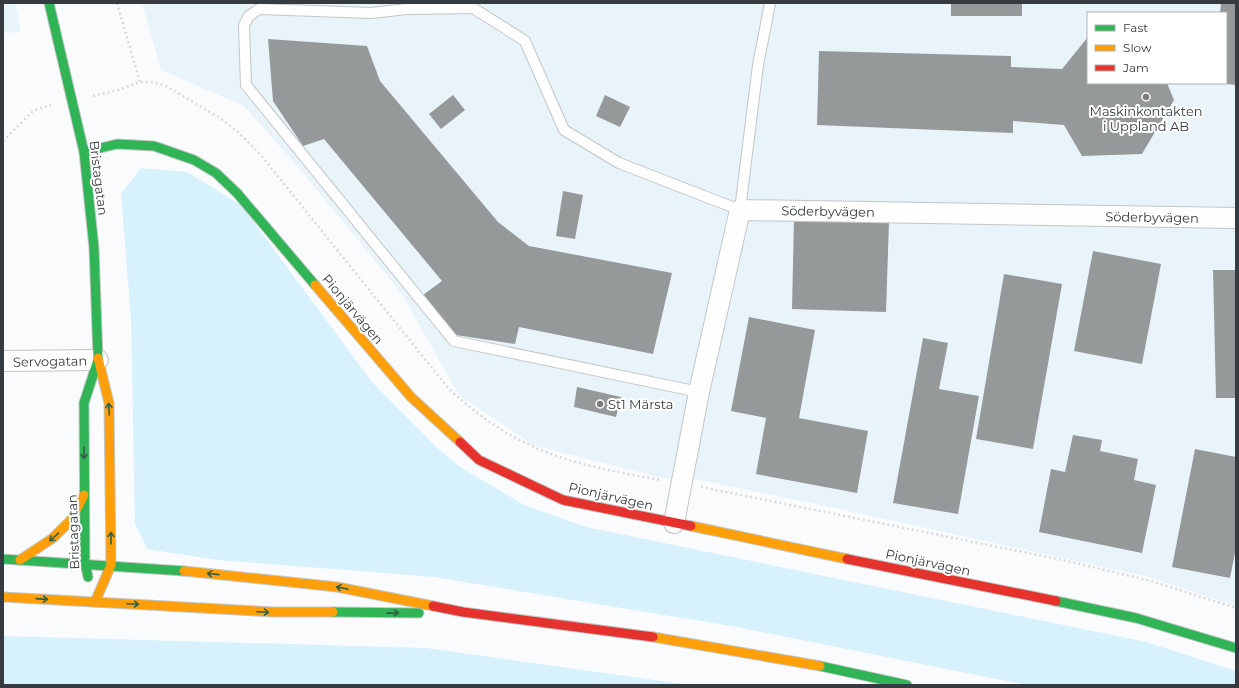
<svg xmlns="http://www.w3.org/2000/svg" width="1239" height="688" font-family="Montserrat,sans-serif">
<style>
.built{fill:#e8f4fa;fill-rule:evenodd}
.green{fill:#d7f1fd}
.building{fill:#95999a}
.lines{fill:none;stroke-linecap:round;stroke-linejoin:round}
.lane-casing{stroke:#c2c6c7;stroke-width:12}
.street-casing{stroke:#c2c6c7;stroke-width:22}
.fast-casing{stroke:#c2c6c7;stroke-width:11}
.slow-casing{stroke:#c2c6c7;stroke-width:11}
.jam-casing{stroke:#c2c6c7;stroke-width:11}
.path{stroke:#d9dada;stroke-width:2.5;stroke-dasharray:2 3;stroke-linecap:butt}
.lane{stroke:#fefeff;stroke-width:10}
.street{stroke:#fefeff;stroke-width:20}
.fast{stroke:#30b455;stroke-width:9}
.slow{stroke:#ff9f0a;stroke-width:9}
.jam{stroke:#e5322d;stroke-width:9}
.oneway{stroke:#345f45}
.poi-dot{fill:#7a7e80;stroke:#fff;stroke-width:1.5}
.labels{text-anchor:middle;dominant-baseline:central;stroke-width:4;stroke-linejoin:round;paint-order:stroke}
.poi-label{font-size:13px;fill:#353b3e;stroke:#fff}
.street-label{font-size:13px;fill:#353b3e;stroke:#fff}
</style>
<rect width="100%" height="100%" fill="#f9fbfc"/>
<g class="built">
<polygon points="3,3 15,3 21,32 3,33"/>
<path d="M 142,3 L 1236,3 L 1236,606 L 1149,577 L 835,508 L 700,480 L 663,478 L 533,445 L 459,395 L 402,294 L 300,169 L 244,106 L 161,70 ZM 1088,13 L 1226,13 L 1226,83 L 1088,83 Z"/>
</g>
<g class="green">
<polygon points="141,168 187,172 241,205 372,382 436,447 460,467 524,505 586,527 1146,642 1236,671 1236,685 1027,685 737,627 434,577 218,560 147,549 135,524 131,318 121,194"/>
<polygon points="3,636 426,648 690,685 3,685"/>
</g>
<g class="building">
<rect x="951" y="3" width="71" height="13"/>
<polygon points="1221,3 1236,3 1236,85 1226,84 1226,13 1220,13"/>
<polygon points="1088,37 1088,83 1167,83 1174,100 1142,154 1082,156 1064,125 1013,121 1013,133 817,125 819,51 1011,56 1011,67 1062,69"/>
<polygon points="268,39 367,46 380,81 498,222 529,246 672,273 653,354 519,327 515,344 456,335 423,295 442,281 324,139 303,146 273,101"/>
<polygon points="453,95 465,110 441,129 429,114"/>
<polygon points="605,95 630,107 620,127 596,116"/>
<polygon points="563,191 583,195 575,239 556,236"/>
<polygon points="794,219 889,222 886,312 792,309"/>
<polygon points="1093,251 1161,264 1142,364 1074,351"/>
<polygon points="1213,270 1236,270 1236,398 1216,398"/>
<polygon points="1004,274 1062,284 1033,449 976,439"/>
<polygon points="749,317 815,330 799,418 868,431 857,493 756,474 766,418 731,411"/>
<polygon points="923,338 948,343 939,389 979,396 958,514 893,503"/>
<polygon points="577,387 621,397 616,417 574,407"/>
<polygon points="1073,435 1102,440 1100,451 1138,459 1134,480 1156,485 1142,553 1039,532 1051,469 1065,472"/>
<polygon points="1195,449 1236,457 1236,548 1230,578 1172,567"/>
</g>
<g class="lines">
<defs>
<polyline id="lane" points="699,392 454,341 246,85 244,25 249,16 259,9 371,13 407,9 473,8 525,41 564,130 619,163 740,210 758,65 770,3"/>
<g id="street">
<polyline points="3,361 98,360"/>
<polyline points="674,523 699,392 740,210 1236,218"/>
</g>
<g id="fast">
<polyline points="49,3 84,152 94,248 98,358"/>
<polyline points="84,152 117,144 154,146 194,160 216,173 237,193 315,285"/>
<polyline points="3,559 184,571"/>
<polyline points="88,577 85,563 84,403 98,360"/>
<polyline points="1056,601 1136,618 1236,648"/>
<polyline points="333,612 419,613"/>
<polyline points="820,666 907,685"/>
</g>
<g id="slow">
<polyline points="315,285 411,397 460,442"/>
<polyline points="691,526 847,559"/>
<polyline points="20,560 53,538 71,520 84,495"/>
<polyline points="184,571 337,587 433,606"/>
<polyline points="3,597 274,612 333,612"/>
<polyline points="95,602 111,565 109,403 98,358"/>
<polyline points="653,637 820,666"/>
</g>
<g id="jam">
<polyline points="460,442 479,460 563,500 691,526"/>
<polyline points="847,559 1056,601"/>
<polyline points="433,606 463,612 653,637"/>
</g>
</defs>
<use href="#lane" class="lane-casing"/>
<use href="#street" class="street-casing"/>
<use href="#fast" class="fast-casing"/>
<use href="#slow" class="slow-casing"/>
<use href="#jam" class="jam-casing"/>
<g class="path">
<polyline points="117,3 140,82"/>
<path d="M 93,96 L 118,90 L 140,82 L 152,82 L 166,86 L 220,118 L 239,133 L 260,154 L 449,389 C 519,453 570,464 661,480"/>
<polyline points="3,141 33,111 51,105"/>
<polyline points="701,487 1063,560 1151,581 1236,608"/>
</g>
<use href="#lane" class="lane"/>
<use href="#street" class="street"/>
<use href="#fast" class="fast"/>
<use href="#slow" class="slow"/>
<use href="#jam" class="jam"/>
</g>
<defs><path id="oneway-shaft" d="M-6 0H5M1.5-3L5.5 0L1.5 3" fill="none" stroke-width="1.6" stroke-linecap="round" stroke-linejoin="round"/></defs>
<g class="oneway">
<use href="#oneway-shaft" transform="translate(109 409) rotate(-93)"/>
<use href="#oneway-shaft" transform="translate(84 453) rotate(90)"/>
<use href="#oneway-shaft" transform="translate(54 537) rotate(139)"/>
<use href="#oneway-shaft" transform="translate(111 538) rotate(-90)"/>
<use href="#oneway-shaft" transform="translate(213 574) rotate(-174)"/>
<use href="#oneway-shaft" transform="translate(342 588) rotate(-169)"/>
<use href="#oneway-shaft" transform="translate(42 599) rotate(4)"/>
<use href="#oneway-shaft" transform="translate(133 604) rotate(3)"/>
<use href="#oneway-shaft" transform="translate(263 612) rotate(3)"/>
<use href="#oneway-shaft" transform="translate(393 613) rotate(-1)"/>
</g>
<g class="poi-dot">
<circle cx="1146" cy="97" r="4"/>
<circle cx="600" cy="404" r="4"/>
</g>
<g class="labels">
<g class="poi-label">
<text x="1146" y="111">Maskinkontakten<tspan x="1146" dy="15">i Uppland AB</tspan></text>
<text x="608" y="404" text-anchor="start">St1 Märsta</text>
</g>
<g class="street-label">
<text transform="translate(99 178) rotate(83)">Bristagatan</text>
<text transform="translate(828 211) rotate(1)">Söderbyvägen</text>
<text transform="translate(1152 217) rotate(1)">Söderbyvägen</text>
<text transform="translate(353 309) rotate(50)">Pionjärvägen</text>
<text transform="translate(50 361) rotate(-1)">Servogatan</text>
<text transform="translate(611 496) rotate(13)">Pionjärvägen</text>
<text transform="translate(73 532) rotate(-92)">Bristagatan</text>
<text transform="translate(928 562) rotate(12)">Pionjärvägen</text>
</g>
</g>
<rect width="1239" height="688" fill="none" stroke="#353b3e" stroke-width="8"/>
<rect x="1087" y="12" width="140" height="72" fill="#ffffff" stroke="#aeb1b2"/>
<rect x="1095" y="25" width="20" height="6" fill="#30b455" stroke="#aeb1b2"/>
<text x="1123" y="32" font-size="12" fill="#353b3e">Fast</text>
<rect x="1095" y="45" width="20" height="6" fill="#ff9f0a" stroke="#aeb1b2"/>
<text x="1123" y="52" font-size="12" fill="#353b3e">Slow</text>
<rect x="1095" y="65" width="20" height="6" fill="#e5322d" stroke="#aeb1b2"/>
<text x="1123" y="72" font-size="12" fill="#353b3e">Jam</text>
</svg>
